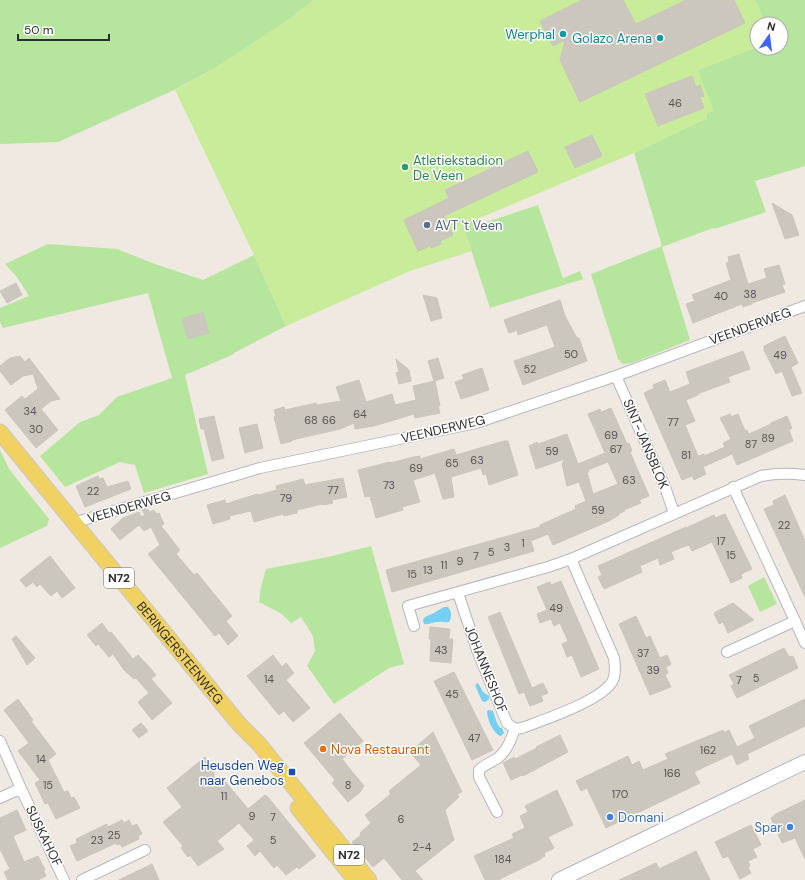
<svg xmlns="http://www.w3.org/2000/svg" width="805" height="880" font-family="'DM Sans',sans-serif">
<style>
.green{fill:#b6e59e}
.pitch{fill:#c9ec9a}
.water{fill:#75cff0}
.building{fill:#cbc7bf;stroke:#cbc5ba;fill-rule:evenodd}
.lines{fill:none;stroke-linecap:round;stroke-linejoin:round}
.minor-casing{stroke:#b4b7c1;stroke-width:12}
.secondary-casing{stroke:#b4b7c1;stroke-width:16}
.primary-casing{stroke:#c9c9c9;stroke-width:17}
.minor{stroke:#fff;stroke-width:10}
.secondary{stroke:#fff;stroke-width:14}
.primary{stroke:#f2d163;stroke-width:15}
.culture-dot{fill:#0f9aa8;stroke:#fff;stroke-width:1.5}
.leisure-dot{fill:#2e9e5b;stroke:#fff;stroke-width:1.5}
.service-dot{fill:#5c6f8a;stroke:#fff;stroke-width:1.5}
.food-dot{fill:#e8710a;stroke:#fff;stroke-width:1.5}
.transit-dot{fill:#1a4fb4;stroke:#fff;stroke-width:1.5}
.shop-dot{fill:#3f7fe0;stroke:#fff;stroke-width:1.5}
.labels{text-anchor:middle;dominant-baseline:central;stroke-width:3;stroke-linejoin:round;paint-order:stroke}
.number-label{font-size:11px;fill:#555452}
.shield{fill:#fff;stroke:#6d6d6d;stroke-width:1}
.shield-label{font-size:12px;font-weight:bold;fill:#2e2e2e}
.culture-label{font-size:13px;fill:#0d838f;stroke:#fff;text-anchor:end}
.leisure-label{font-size:13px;fill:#27864d;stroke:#fff;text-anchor:start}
.service-label{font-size:13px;fill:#4e5e75;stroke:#fff;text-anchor:start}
.street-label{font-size:13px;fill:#2e2e2e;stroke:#fff}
.food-label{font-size:13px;fill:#c56008;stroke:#fff;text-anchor:start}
.transit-label{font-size:13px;fill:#164399;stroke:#fff;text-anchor:end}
.shop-label{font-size:13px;fill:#366cbe;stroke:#fff;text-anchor:start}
</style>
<rect width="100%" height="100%" fill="#efe9e1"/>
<g class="green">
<polygon points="0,0 314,0 284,23 215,68 174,90 58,142 0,144"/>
<polygon points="755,0 805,0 805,166 755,181 766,212 714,229 713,228 662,247 690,340 632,363 623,364 618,359 591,274 662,246 634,153 707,118 698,70 757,47 757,48 781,48 781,24 766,24"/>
<polygon points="538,205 563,278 580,271 583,279 490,308 463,225 479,219 484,223"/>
<polygon points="48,244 117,249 155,264 203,280 254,255 286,326 234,353 234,354 185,375 208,474 144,493 135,465 120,462 65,487 40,456 80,422 99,415 117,397 172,378 148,293 3,328 0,322 0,308 29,296 17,277 5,264"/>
<polygon points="0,450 9,469 49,519 47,526 0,548"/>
<polygon points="371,546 404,664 389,668 334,704 307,666 315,651 313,636 301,617 291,623 282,614 259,602 261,587 266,569 328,557"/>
<polygon points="764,577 777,604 760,612 748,586"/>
</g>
<polygon class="pitch" points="314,0 755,0 766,24 757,24 757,47 698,70 714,111 706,114 707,118 634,153 463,225 472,251 410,271 286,326 254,255 175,90 215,68 284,23"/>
<g class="water">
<path d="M 444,607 L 448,607 C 452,612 452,617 449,622 C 444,623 442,621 438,622 C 432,622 430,625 424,624 L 423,620 L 425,617 L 434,613 Z"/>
<polygon points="478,683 483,692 489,696 489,699 487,701 483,702 481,699 475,685"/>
<path d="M 489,710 L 493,711 L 497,723 L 500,728 L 502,728 L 504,733 L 501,736 C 494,735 487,719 487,711 Z"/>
</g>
<g class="building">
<polygon points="582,0 623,0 636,24 686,0 734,0 745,23 580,102 560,60 565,40 553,46 540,21"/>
<polygon points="692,76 696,87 700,85 704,96 700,97 704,108 658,126 645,94"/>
<polygon points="592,135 602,156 575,168 565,147"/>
<polygon points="528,151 538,172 444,216 453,235 440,241 441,244 431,248 430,246 418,251 404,220 449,198 445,190"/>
<polygon points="772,203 792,215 799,235 785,239"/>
<polygon points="739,254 748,284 767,278 764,269 779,265 785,284 782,285 785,292 752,303 752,304 743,307 742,304 693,323 686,304 695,301 692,295 731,280 726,263 729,262 728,257"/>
<polygon points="16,283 22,295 7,303 0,291"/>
<polygon points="423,295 437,298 442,318 431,321"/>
<polygon points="560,300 565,316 577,338 579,338 587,361 523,385 514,361 555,347 547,325 518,335 517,330 509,333 504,320"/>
<polygon points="203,312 209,333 188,339 182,319"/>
<polygon points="785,336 798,363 791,367 802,393 792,396 782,371 776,374 764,350 764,346"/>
<polygon points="743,351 750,369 728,377 730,382 697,394 698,395 686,400 695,421 685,425 698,456 704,454 704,456 725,447 723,443 731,439 720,418 730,414 731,417 738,414 745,431 747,430 749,434 771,424 771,423 787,416 792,428 789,430 793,441 737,465 732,454 703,467 706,474 694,480 692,476 682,480 644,393 654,388 653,385 665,380 670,392 690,384 686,372"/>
<polygon points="20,356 25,362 29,358 60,399 51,401 41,409 58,430 36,448 5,410 22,396 25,399 38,389 33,374 23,376 11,385 0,371 0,366 10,358"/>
<polygon points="438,358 444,378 434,381 428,361"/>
<polygon points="396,359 409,370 411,381 399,384 396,373 399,372"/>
<polygon points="482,368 489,390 461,399 455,382 464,379 462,375"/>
<polygon points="359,380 366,402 392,394 395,405 416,400 413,386 435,381 440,406 438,406 440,413 415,418 414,414 374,426 355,429 354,423 340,429 292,440 292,441 281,444 274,417 276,416 274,410 284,407 285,410 316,403 317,405 341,401 336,387"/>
<path d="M 611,408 L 627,444 L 629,443 L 632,451 L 630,452 L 649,496 L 639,500 L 641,503 L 624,510 L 625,511 L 618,514 L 619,515 L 609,521 L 553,545 L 548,534 L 531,541 L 534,551 L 392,592 L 386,570 L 540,527 L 540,525 L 576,509 L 575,506 L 586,501 L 579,482 L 567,486 L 562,464 L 565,459 L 536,469 L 529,446 L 537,442 L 538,444 L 567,434 L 578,464 L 605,453 L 588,414 L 600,409 L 601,412 ZM 608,462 L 618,484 L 593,494 L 587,472 L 589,472 L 588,470 Z"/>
<polygon points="214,416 224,458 212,461 204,429 201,429 199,419"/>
<polygon points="257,424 263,448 245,453 239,428"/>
<polygon points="504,441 508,441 518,475 489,485 486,474 483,475 481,468 451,477 454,497 443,499 435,473 413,480 420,502 402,507 403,510 376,518 370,496 365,497 358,470 390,462 390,463 414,457 420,456 420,459 454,449 456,455"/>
<polygon points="98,476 99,479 103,478 107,487 128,481 131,489 85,507 76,486"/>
<polygon points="343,478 347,497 332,500 333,503 323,505 322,504 297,510 297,513 284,516 283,514 254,522 251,511 229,516 230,519 213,524 207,505 225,500 226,504 257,494 258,495 277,490 276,486 303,479 305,485"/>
<polygon points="785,495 805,541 805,597 764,509 774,505 773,501"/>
<polygon points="146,508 150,512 154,510 156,514 159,513 164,524 161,526 180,550 176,554 194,575 197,573 232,616 226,621 238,636 228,645 219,633 215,636 148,554 160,545 151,527 144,531 139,525 120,540 111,529 123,518 139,512 141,517 145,515 142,509"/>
<polygon points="725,514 752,569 741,574 742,578 731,583 712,542 692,551 689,545 680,548 671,552 674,559 660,565 658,558 640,566 642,572 604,589 598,577 602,575 598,566 686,527 686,528 714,515 715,518"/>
<polygon points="50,556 75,588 62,598 57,591 51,596 40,584 37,587 33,582 26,587 20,580"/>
<polygon points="561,581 599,669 581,677 572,655 567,657 562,644 568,641 560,623 554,626 551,619 540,623 537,614 547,610 537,587 550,582 551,585"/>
<polygon points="733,603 754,620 728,633 723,622 719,624 714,613"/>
<polygon points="500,612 532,688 543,683 548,693 541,696 543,701 530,706 524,692 519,694 488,617"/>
<polygon points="636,616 646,638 650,636 660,658 667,655 671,664 666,667 668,673 665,675 671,687 650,695 619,624"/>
<polygon points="102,623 109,633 111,632 133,659 138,655 144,662 145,662 156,675 151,679 172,703 152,720 138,702 149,693 136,678 134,679 124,670 113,654 109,657 98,644 96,646 87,635"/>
<polygon points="430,627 450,629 449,639 453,639 451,663 430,661 431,639 429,639"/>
<polygon points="16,636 35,658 27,665 12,639"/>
<polygon points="784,648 789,657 793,656 798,668 737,698 731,686 734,684 729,675"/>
<polygon points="273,655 282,667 286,663 294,673 286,680 310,708 293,722 284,711 279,715 247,676"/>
<polygon points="454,672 493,750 472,760 434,681"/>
<polygon points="18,699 33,720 31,721 56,754 48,760 64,792 68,791 71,798 74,797 80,808 56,819 48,803 45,804 35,783 40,780 18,751 29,743 4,710"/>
<polygon points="805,699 805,726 747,754 749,759 737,765 732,754 694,772 700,783 606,828 587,788 581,791 576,781 628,756 632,765 639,761 643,770 668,759 665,754 723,730 724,733 729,730 737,747 755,738 749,726"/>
<polygon points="340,713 363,741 342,759 364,786 360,792 348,802 332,783 335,780 304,743"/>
<polygon points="141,723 148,731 139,738 132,730"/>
<polygon points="433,732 462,792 457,794 459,797 445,810 454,840 415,871 423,880 402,880 384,858 373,867 352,842 361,835 360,833 371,823 365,815 391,794 389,791 421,765 410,752"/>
<polygon points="560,735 568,752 523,776 522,775 511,780 503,763 514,757 515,759 537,748 536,747"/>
<polygon points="205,757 214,768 214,778 223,779 248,809 265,795 266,796 267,796 316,856 299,869 297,867 286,875 277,865 274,868 260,851 255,856 247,846 254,840 239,823 217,841 224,849 198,866 190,855 188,857 181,848 183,846 163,822 182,807 167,788"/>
<polygon points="557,790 573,825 548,837 554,848 544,853 545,856 541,858 541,859 498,880 485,880 474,856 514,838 512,834 525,828 520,816 528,812 525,806"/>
<polygon points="805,800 805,859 795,838 782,843 771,818 774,816 774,815"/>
<polygon points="17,810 26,830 13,836 24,862 38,856 45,870 44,871 46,876 38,880 8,880 4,872 10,869 0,849 0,818"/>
<polygon points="122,820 124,823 129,820 132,826 137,824 142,834 138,836 139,839 122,847 120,844 117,845 116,843 77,861 70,846 77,843 76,839 107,824 108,827"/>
<polygon points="751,825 761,845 753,849 757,857 748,861 750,866 748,867 751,873 740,879 728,856 723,858 715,842"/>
<polygon points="696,851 710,880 619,880 656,863 659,869"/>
<polygon points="152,864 159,880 119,880"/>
</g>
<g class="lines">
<defs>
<g id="minor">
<polyline points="616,376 665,487 674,513"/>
<polyline points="733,487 795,621"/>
<polyline points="73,523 260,468 476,423 616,376 805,306"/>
<path d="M 458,593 L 477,650 L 507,723 L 515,729 L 522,728 C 543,720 604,700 613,680 C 616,674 615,665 614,658 L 571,559"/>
<path d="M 414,626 L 408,606 L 548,567 L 571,559 L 761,476 C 776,473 790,473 805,475"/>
<polyline points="727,652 795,621 805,643"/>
<polyline points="0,741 23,793"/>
<polyline points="0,798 17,790 23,793 64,880"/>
<path d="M 497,812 L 479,777 L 479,770 C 485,764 492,762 498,758 C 507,751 511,739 515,729"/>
<polyline points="82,880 145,850"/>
</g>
<polyline id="secondary" points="559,880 805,762"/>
<g id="primary">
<path id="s1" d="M 0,432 L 239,724 L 259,744 L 369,880"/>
<polyline points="298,808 355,880"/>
</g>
</defs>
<use href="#minor" class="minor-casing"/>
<use href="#secondary" class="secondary-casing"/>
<use href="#primary" class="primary-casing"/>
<use href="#minor" class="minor"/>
<use href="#secondary" class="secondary"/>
<use href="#primary" class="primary"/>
</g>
<g class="culture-dot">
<circle cx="563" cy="34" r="4"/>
<circle cx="660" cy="38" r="4"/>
</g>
<circle class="leisure-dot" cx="405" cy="167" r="4"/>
<circle class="service-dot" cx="427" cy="225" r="4"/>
<circle class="food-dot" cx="323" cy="749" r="4"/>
<rect class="transit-dot" x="288" y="768" width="8" height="8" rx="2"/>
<g class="shop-dot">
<circle cx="610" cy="817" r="4"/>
<circle cx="790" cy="827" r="4"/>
</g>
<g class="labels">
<g class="number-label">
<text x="675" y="103">46</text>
<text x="750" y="294">38</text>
<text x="721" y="296">40</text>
<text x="571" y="354">50</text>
<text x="780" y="355">49</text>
<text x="530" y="369">52</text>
<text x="30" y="411">34</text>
<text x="360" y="414">64</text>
<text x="311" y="420">68</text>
<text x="329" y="420">66</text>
<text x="673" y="422">77</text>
<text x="36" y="429">30</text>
<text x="611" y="435">69</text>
<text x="768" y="438">89</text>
<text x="751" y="444">87</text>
<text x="616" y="449">67</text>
<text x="552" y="451">59</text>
<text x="686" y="455">81</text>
<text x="477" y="460">63</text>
<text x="452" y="463">65</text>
<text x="416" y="468">69</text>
<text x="629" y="480">63</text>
<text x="389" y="485">73</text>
<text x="333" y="490">77</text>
<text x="93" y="491">22</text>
<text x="286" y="498">79</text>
<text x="598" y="510">59</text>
<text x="784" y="525">22</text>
<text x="721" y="541">17</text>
<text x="523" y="543">1</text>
<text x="507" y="547">3</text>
<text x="491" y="552">5</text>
<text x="731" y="555">15</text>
<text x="476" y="556">7</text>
<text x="460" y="561">9</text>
<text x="444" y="565">11</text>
<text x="428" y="570">13</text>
<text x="412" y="574">15</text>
<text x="556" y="608">49</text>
<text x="441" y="650">43</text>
<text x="643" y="653">37</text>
<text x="653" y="670">39</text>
<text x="756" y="678">5</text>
<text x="269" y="679">14</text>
<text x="739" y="680">7</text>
<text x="452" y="694">45</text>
<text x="474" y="738">47</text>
<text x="708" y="750">162</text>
<text x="41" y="759">14</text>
<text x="672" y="773">166</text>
<text x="48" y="785">15</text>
<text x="348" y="785">8</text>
<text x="620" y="794">170</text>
<text x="224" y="796">11</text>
<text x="252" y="816">9</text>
<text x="273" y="817">7</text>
<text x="401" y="819">6</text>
<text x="114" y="835">25</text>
<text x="97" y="840">23</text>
<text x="273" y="840">5</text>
<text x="422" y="847">2-4</text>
<text x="503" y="859">184</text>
</g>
<g class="shield">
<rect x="104" y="568" width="30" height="20" rx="3"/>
<rect x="334" y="845" width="30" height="20" rx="3"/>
</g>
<g class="shield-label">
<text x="119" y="578">N72</text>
<text x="349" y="855">N72</text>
</g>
<g class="culture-label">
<text x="555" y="34">Werphal</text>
<text x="652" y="38">Golazo Arena</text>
</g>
<g class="leisure-label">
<text x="413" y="160">Atletiekstadion<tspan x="413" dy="15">De Veen</tspan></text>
</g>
<g class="service-label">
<text x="435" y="225">AVT 't Veen</text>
</g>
<g class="street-label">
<text transform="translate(750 326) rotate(-20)">VEENDERWEG</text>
<text transform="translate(443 429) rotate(-13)">VEENDERWEG</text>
<text transform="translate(646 444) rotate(67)">SINT-JANSBLOK</text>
<text transform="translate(129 507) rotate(-16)">VEENDERWEG</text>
<text stroke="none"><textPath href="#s1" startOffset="285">BERINGERSTEENWEG</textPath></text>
<text transform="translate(486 669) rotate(68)">JOHANNESHOF</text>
<text transform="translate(44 836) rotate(64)">SUSKAHOF</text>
</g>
<g class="food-label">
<text x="331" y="749">Nova Restaurant</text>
</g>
<g class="transit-label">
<text x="284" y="765">Heusden Weg<tspan x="284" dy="15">naar Genebos</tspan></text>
</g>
<g class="shop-label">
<text x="618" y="817">Domani</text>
<text x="782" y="827" text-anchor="end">Spar</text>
</g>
</g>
<g transform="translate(769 36) rotate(14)"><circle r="19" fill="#ffffff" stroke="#ababab"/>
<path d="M0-3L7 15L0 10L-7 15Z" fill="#4264fb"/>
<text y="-6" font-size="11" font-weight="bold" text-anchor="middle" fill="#2e2e2e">N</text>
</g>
<path d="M18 34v6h91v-6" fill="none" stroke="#2e2e2e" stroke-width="2"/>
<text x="24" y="34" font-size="12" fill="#2e2e2e" stroke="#ffffff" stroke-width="3" paint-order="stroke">50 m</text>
</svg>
